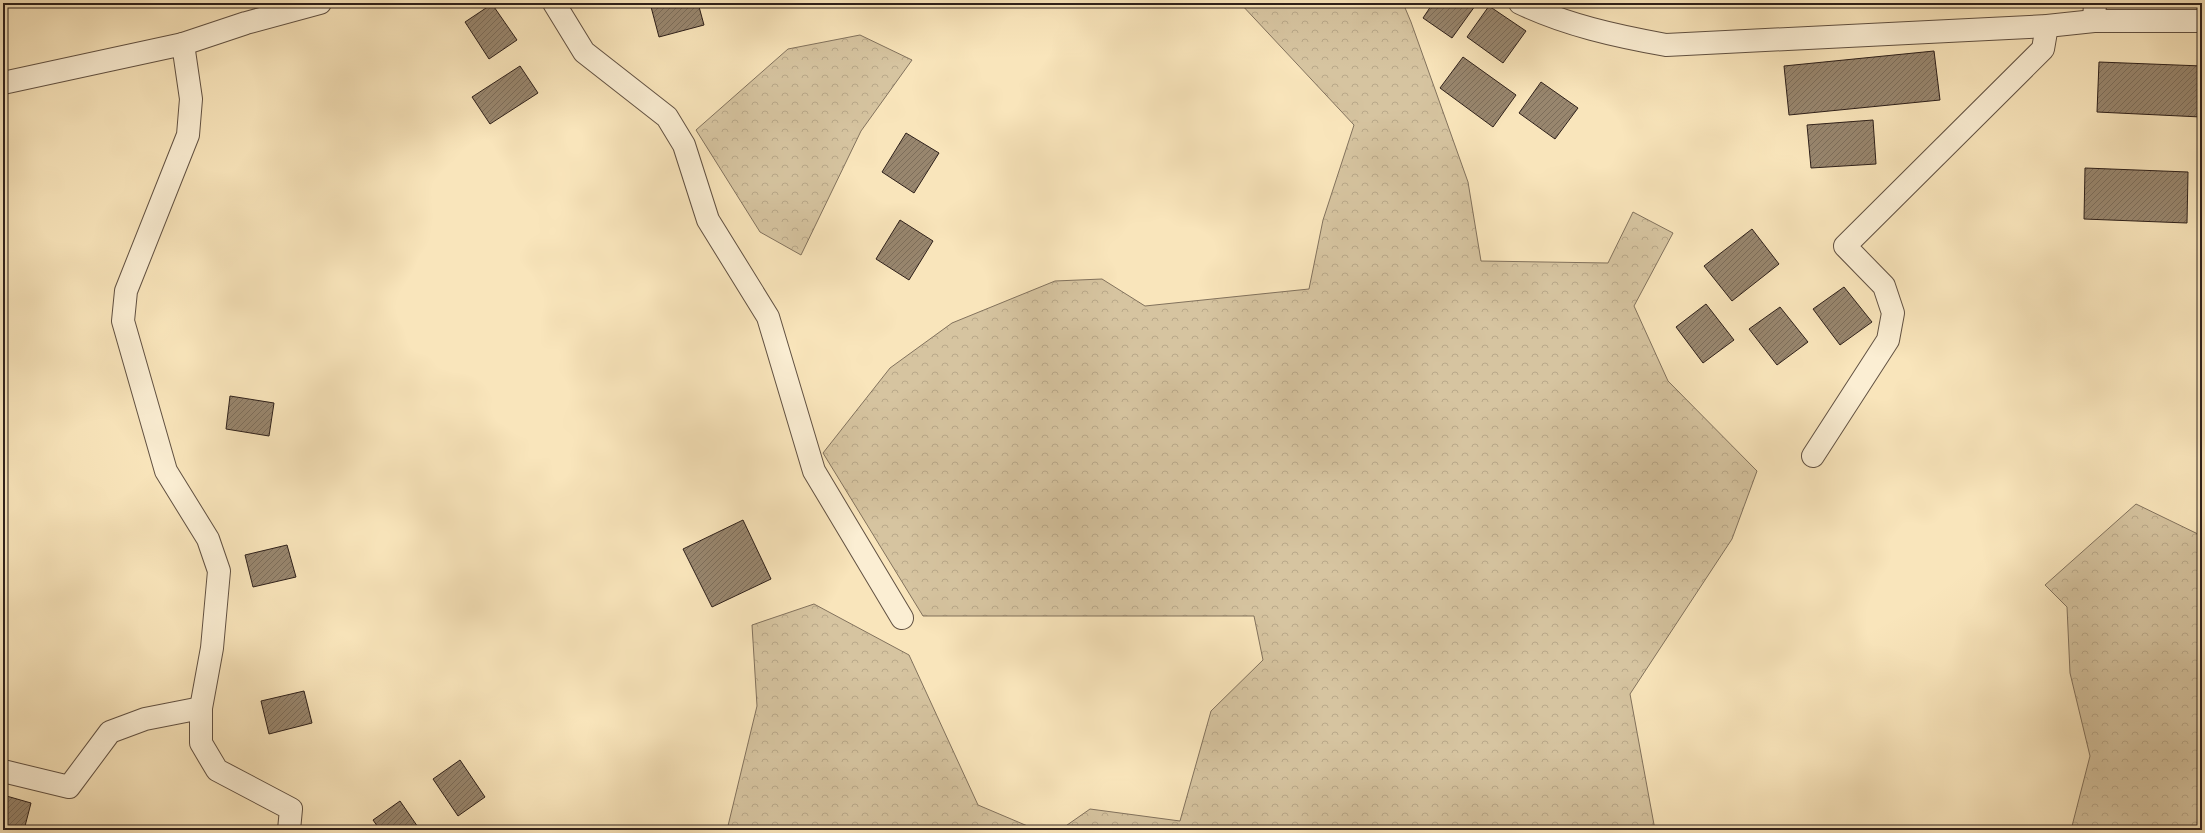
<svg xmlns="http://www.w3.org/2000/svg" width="2205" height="833" font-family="Alegreya,serif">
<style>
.forest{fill:url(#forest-crowns);stroke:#82725d}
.building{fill:url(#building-hatch);stroke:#2e201a}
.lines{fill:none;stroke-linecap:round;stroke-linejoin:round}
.minor-casing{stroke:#615142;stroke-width:24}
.minor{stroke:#fbeed3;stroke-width:22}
</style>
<defs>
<pattern id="forest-crowns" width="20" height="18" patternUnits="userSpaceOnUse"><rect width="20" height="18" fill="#d6c4a0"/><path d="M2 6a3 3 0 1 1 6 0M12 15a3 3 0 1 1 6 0" fill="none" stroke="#b8a889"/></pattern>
<pattern id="building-hatch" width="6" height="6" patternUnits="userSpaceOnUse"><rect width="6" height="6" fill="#98866e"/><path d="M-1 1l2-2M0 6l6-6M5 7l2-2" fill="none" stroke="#7c6d5a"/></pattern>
</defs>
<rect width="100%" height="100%" fill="#f9e5bb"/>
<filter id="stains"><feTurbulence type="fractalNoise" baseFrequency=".005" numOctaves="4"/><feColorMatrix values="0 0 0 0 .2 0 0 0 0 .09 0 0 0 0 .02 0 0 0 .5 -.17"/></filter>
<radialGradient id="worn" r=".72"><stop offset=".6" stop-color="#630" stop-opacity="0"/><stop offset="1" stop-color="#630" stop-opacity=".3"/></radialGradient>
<g class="forest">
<polygon points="1240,3 1403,3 1411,22 1468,182 1481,261 1608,263 1633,212 1673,233 1634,306 1668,381 1757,471 1732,539 1630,694 1655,830 1060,830 1090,809 1180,821 1211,711 1263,660 1254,616 923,616 823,453 890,368 952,323 1055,281 1102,279 1145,306 1309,289 1323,220 1354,125"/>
<polygon points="860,35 912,60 861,131 801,255 760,232 696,130 788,49"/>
<polygon points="2136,504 2202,536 2202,830 2071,830 2090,756 2070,673 2067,607 2045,585"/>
<polygon points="814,604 909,655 978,805 1037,830 727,830 757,706 752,625"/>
</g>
<g class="building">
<polygon points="650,3 698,3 704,25 659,37"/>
<polygon points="1433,3 1470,3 1475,6 1452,38 1423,18"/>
<polygon points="492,4 517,40 489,59 465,22"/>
<polygon points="1489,6 1526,31 1503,63 1467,37"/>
<polygon points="1934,51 1940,100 1789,115 1784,66"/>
<polygon points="1463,57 1516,95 1493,127 1440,88"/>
<polygon points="2099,62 2202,66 2201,117 2097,112"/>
<polygon points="520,66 538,93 490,124 472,97"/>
<polygon points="1541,82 1578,108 1555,139 1519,113"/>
<polygon points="1873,120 1876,164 1811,168 1807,125"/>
<polygon points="906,133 939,153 914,193 882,172"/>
<polygon points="2085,168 2188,172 2187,223 2084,219"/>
<polygon points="900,220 933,241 909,280 876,259"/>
<polygon points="1752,229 1779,264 1732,301 1704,266"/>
<polygon points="1844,287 1872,322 1840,345 1813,309"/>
<polygon points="1706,304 1734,340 1703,363 1676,327"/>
<polygon points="1780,307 1808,342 1777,365 1749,329"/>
<polygon points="230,396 274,403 269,436 226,429"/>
<polygon points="743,520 771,579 712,607 683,549"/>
<polygon points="287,545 296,577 253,587 245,555"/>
<polygon points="304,691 312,723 269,734 261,701"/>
<polygon points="460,760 485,797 458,816 433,779"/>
<polygon points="3,795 31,803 24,830 3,830"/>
<polygon points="400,801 420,830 380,830 373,820"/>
</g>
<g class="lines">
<defs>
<g id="minor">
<polyline points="554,3 584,52 667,117 684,145 708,220 768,317 814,471 902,618"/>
<path d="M 1520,3 C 1566,25 1616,36 1666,45 L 2047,26 L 2094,21 L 2202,21"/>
<polyline points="2094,21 2095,3"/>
<polyline points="183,44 191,99 188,135 126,291 123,321 166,471 208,539 219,571 212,648 201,708 201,743 217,770 291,809 289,830"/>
<polyline points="3,83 183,44 246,23 320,3"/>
<polyline points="1813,456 1888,340 1893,313 1884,286 1845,246 2043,49 2047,26"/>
<polyline points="3,771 69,787 110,732 145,719 201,708"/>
</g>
</defs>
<use href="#minor" class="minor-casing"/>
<use href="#minor" class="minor"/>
</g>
<rect width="2205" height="833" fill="none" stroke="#f9e5bb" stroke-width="16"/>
<rect x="4" y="4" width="2197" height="825" fill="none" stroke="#2e201a" stroke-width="2"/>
<rect x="8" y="8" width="2189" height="817" fill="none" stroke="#2e201a"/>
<rect width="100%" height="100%" filter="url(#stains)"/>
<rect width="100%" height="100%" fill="url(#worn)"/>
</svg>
